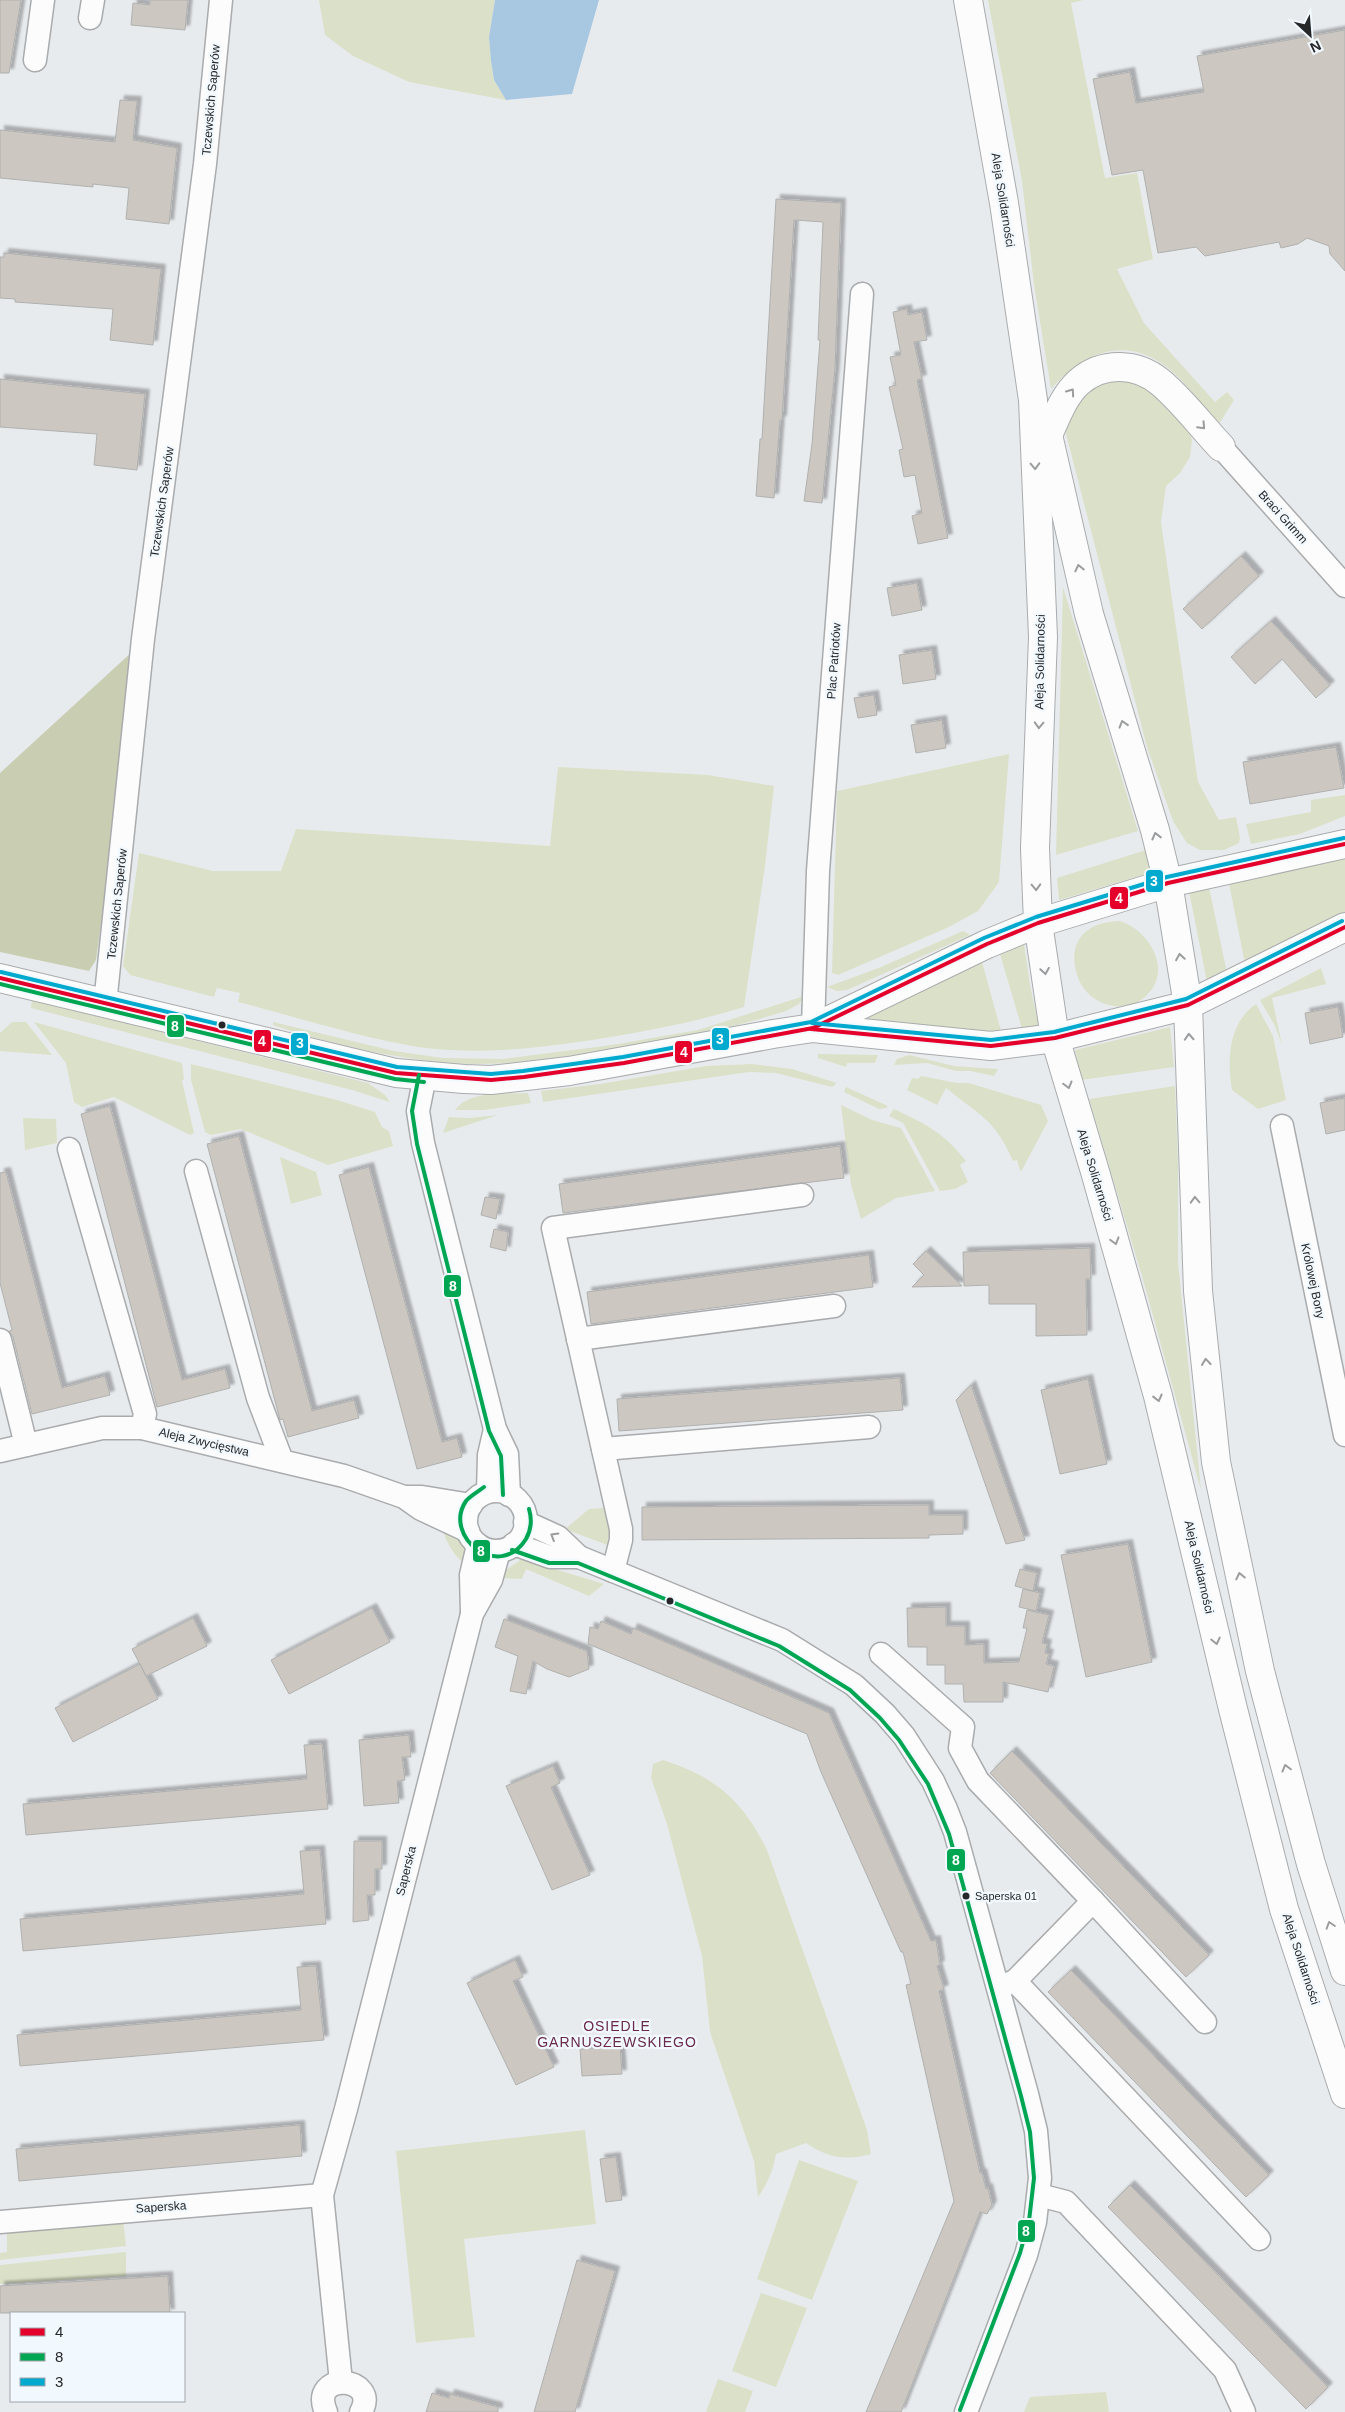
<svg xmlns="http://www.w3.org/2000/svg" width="1345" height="2412" font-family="Arial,sans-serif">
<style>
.green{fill:#dbe1c8}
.forest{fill:#c9ceb3}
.water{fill:#a8c7e1}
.building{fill:#ccc7c0;stroke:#b0b1b0;filter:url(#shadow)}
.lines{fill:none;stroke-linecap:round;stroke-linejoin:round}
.minor-casing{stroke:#a9abad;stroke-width:25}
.tertiary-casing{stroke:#a9abad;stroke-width:30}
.primary-casing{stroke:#a9abad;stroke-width:30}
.minor{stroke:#fcfcfc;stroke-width:22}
.tertiary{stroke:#fcfcfc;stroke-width:28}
.primary{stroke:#fcfcfc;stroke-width:28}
.bus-1-casing{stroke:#f2f9fe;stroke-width:8}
.bus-2-casing{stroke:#f2f9fe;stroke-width:8}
.bus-3-casing{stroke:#f2f9fe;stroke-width:8}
.bus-1{stroke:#e4002b;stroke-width:4}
.bus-2{stroke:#00a651;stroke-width:4}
.bus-3{stroke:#00a9ce;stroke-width:4}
.oneway{stroke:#9b9c9d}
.bus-dot{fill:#252729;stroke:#f2f9fe;stroke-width:2}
.labels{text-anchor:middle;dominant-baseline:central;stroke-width:4.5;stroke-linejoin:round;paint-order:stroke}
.bus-label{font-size:11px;fill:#252729;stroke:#f2f9fe;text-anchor:start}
.street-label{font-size:12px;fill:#252729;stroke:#f2f9fe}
.neighbourhood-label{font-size:14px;letter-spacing:1px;fill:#68294c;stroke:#f2f9fe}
.line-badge{stroke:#f2f9fe;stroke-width:2}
.badge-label{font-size:14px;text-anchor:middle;font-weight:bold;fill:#fff}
</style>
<defs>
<filter id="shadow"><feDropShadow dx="4.5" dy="-4.5" stdDeviation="1" flood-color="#0004"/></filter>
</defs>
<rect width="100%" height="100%" fill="#e8ebee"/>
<g class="green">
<polygon points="319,0 495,0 489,37 491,61 494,80 506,100 409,82 353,56 325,35"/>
<path d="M 988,0 L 1084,0 L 1071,3 L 1105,178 L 1137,173 L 1153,259 L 1117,269 L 1144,323 L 1215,402 L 1227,392 L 1234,400 L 1219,424 C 1204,408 1190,388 1174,373 C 1130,334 1086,349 1051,389 L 1034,285 L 1022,181 Z"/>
<polygon points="1102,380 1142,380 1188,425 1192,440 1190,457 1180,473 1166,486 1161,522 1198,782 1219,820 1236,817 1240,838 1239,843 1224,850 1200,850 1187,843 1173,821 1147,747 1065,430 1076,399"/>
<polygon points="1063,587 1138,831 1056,855"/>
<polygon points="1009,754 999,882 978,911 949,927 838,975 832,973 837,791"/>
<path d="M 558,767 L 708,775 L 774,786 L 765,866 L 744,1007 C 700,1021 656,1029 611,1037 C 548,1047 482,1056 418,1047 C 357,1037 297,1017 238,1002 L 240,993 L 217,988 L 214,997 L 130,975 L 123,966 L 139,853 L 213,871 L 281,871 L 296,829 L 550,846 Z"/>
<polygon points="1345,795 1345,816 1300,834 1251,844 1246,824 1311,812 1311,800"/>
<polygon points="1146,850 1153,872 1059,900 1057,878"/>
<polygon points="1345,859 1345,913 1245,964 1229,884"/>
<polygon points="1209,887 1227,973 1207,982 1189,891"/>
<path d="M 1119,921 C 1149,929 1174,971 1146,996 C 1124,1016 1090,1005 1079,980 C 1065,945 1083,922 1119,921 Z"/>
<polygon points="963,931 970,935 847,990 837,991 827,987 881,967"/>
<polygon points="1024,944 1030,985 1039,1027 1022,1029 1000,954"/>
<polygon points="982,962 1001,1031 930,1030 846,1020"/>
<polygon points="1321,968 1326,984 1272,998 1282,1045 1275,1026 1260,1000"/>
<path d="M 804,996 L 799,1004 L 786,1011 C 723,1031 658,1043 594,1052 C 553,1058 511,1065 469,1064 C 408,1062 331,1045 273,1025 L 273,1022 L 394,1051 L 443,1058 L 503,1059 L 612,1045 L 698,1030 Z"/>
<polygon points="32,1000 368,1083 385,1095 390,1102 352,1090 31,1008"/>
<path d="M 1256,1004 L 1273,1036 L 1286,1100 L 1258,1109 L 1232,1090 C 1227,1060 1228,1023 1256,1004 Z"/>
<polygon points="12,1022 26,1022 52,1055 0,1051 0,1033"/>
<polygon points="34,1022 182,1063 184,1079 182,1081 194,1133 190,1135 114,1097 82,1107 74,1102 66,1063"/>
<polygon points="1170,1027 1174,1067 1081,1080 1075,1050"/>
<polygon points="818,1054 878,1055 875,1063 847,1063 846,1067 818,1058"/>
<polygon points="909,1055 954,1066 998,1069 994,1076 970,1071 956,1071 927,1063 894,1065 897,1059"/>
<polygon points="191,1064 337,1100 375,1112 382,1127 389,1131 393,1146 328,1165 241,1129 211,1135 205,1132 191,1080"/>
<polygon points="752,1064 792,1069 837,1083 832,1087 776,1073 749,1072 543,1102 541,1091 600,1084 706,1066"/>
<path d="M 921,1076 L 957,1083 L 969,1083 L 1041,1105 L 1048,1121 L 1022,1170 L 1020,1171 L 1017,1160 L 1013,1161 C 995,1119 979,1115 946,1088 L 937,1105 L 907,1090 L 912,1078 L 918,1079 Z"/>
<polygon points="1175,1086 1178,1164 1178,1262 1201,1490 1142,1276 1089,1099"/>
<polygon points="846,1087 888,1106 886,1108 879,1109 844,1092"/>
<path d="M 528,1093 L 531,1103 L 484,1110 L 455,1110 C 470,1090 505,1094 528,1093 Z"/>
<polygon points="841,1105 872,1120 901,1128 935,1191 896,1198 861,1219 851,1185"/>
<path d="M 894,1109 C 926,1124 944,1133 966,1161 L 960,1165 L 968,1182 L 955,1189 L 940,1191 L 903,1123 L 889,1116 Z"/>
<polygon points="498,1115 443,1133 449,1117 470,1118"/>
<polygon points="23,1118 56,1119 57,1143 25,1150"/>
<polygon points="280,1157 316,1172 322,1195 291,1204"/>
<polygon points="602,1508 609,1510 613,1521 610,1546 565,1529 589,1509"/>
<path d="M 443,1526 C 459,1535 467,1545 467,1565 C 456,1560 442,1537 443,1526 Z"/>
<polygon points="522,1559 604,1584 589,1596 526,1569 522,1579 501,1578 503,1572"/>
<path d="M 663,1760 C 716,1777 743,1801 767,1850 L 867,2130 L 871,2154 C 846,2161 828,2158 806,2143 L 776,2154 C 773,2171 768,2183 758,2197 L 754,2161 L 710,2032 L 702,1956 L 667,1824 L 651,1778 L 653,1764 Z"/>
<polygon points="585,2130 596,2224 464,2239 475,2337 416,2343 396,2151"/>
<polygon points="799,2160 858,2181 812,2300 757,2279"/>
<polygon points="123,2219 126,2246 0,2260 0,2253 7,2252 7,2229"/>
<polygon points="126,2252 126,2276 0,2284 0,2265"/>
<polygon points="761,2293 807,2308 776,2387 732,2371"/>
<polygon points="718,2379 753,2391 745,2412 706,2412"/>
<polygon points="1106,2392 1109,2412 1024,2412 1030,2397"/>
</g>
<path class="forest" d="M 133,651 C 120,754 111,857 96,960 L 89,971 L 0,952 L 0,773 Z"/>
<polygon class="water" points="495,0 599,0 572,94 506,100 494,80 491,61 489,37"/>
<g class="building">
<polygon points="0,0 21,0 9,73 0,73"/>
<polygon points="150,0 188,0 185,30 131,25 133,3 150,5"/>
<polygon points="1345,30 1345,271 1330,254 1329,246 1307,238 1298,244 1281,248 1279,242 1205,256 1196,247 1158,253 1143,170 1112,175 1093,79 1130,72 1136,103 1204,92 1197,56"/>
<polygon points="120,100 137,101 133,140 177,148 169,224 126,219 129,188 93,184 93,187 0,178 0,130 115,142"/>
<polygon points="776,199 841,203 835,368 822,503 804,501 812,444 820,340 818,340 823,222 794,220 782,420 780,420 774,498 756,496 760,439 762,439"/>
<polygon points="4,253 161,269 153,345 110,340 113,309 15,302 15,299 0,298 0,257 4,257"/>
<polygon points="907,309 908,315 922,312 927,340 914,342 922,379 917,380 948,538 918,544 912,516 922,513 915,475 904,477 899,450 903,449 889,387 896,385 890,357 901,355 893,312"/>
<polygon points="0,379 145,394 137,470 94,465 97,434 0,427"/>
<polygon points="1241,556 1259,576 1202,629 1183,609"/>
<polygon points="917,583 922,610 892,616 887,588"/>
<polygon points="1271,621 1330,685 1316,698 1282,659 1255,684 1231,657"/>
<polygon points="932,650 936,679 903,684 899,655"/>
<polygon points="874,695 877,715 858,718 854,698"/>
<polygon points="942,720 946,748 916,753 911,725"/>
<polygon points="1336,747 1344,788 1250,804 1243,762"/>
<polygon points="1338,1007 1343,1037 1310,1044 1305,1013"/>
<polygon points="1345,1098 1345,1130 1326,1134 1320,1103"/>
<polygon points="110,1106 182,1380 225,1369 230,1388 157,1407 81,1114"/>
<polygon points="239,1136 312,1411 354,1400 359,1418 288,1437 283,1419 280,1420 207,1144"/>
<polygon points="840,1146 844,1178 563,1213 559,1184"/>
<polygon points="369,1167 442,1442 457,1438 462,1457 417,1469 339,1175"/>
<polygon points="6,1172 62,1388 105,1376 110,1395 32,1414 13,1337 9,1331 12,1330 0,1283 0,1173"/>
<polygon points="485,1197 500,1199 496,1219 481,1215"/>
<polygon points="494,1229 508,1232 506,1251 490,1247"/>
<polygon points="1090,1248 1091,1279 1086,1279 1087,1335 1036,1336 1036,1304 989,1304 989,1285 964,1286 963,1252"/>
<polygon points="926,1251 962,1286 912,1287 924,1275 913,1264"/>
<polygon points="869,1255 873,1287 591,1324 587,1292"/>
<polygon points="900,1378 903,1410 619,1431 617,1399"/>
<polygon points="1088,1379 1107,1464 1060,1474 1041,1390"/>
<polygon points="971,1385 1025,1540 1006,1544 956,1400"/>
<polygon points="929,1505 929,1515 963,1515 963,1534 929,1535 929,1538 642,1540 642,1507"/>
<polygon points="1128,1544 1152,1662 1086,1677 1061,1555"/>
<polygon points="1020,1569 1037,1573 1033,1591 1015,1586"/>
<polygon points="1023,1589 1040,1593 1036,1611 1019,1607"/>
<polygon points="946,1607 946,1626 965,1626 965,1645 984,1644 984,1663 1019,1662 1027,1628 1023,1628 1027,1610 1049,1615 1042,1643 1047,1644 1045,1653 1049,1654 1046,1664 1054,1666 1048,1692 1003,1682 1003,1702 964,1702 963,1684 945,1684 945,1665 927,1665 927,1647 908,1647 907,1608"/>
<polygon points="372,1608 390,1642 289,1694 271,1660"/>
<polygon points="193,1618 207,1646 146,1676 158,1699 73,1742 55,1708 140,1664 146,1676 132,1649"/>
<polygon points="504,1619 587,1651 589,1669 569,1677 547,1669 533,1661 526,1694 510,1691 518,1656 495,1647"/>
<polygon points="601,1621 631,1634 633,1628 829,1713 931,1941 936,1940 940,1965 937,1966 944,1989 939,1991 980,2173 982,2173 986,2189 988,2188 992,2205 987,2214 980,2212 901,2412 866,2412 954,2201 906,1985 911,1984 903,1952 901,1952 821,1772 807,1734 588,1644 590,1627 598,1629"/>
<polygon points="409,1735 411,1757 402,1757 405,1780 397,1781 399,1803 364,1806 359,1740"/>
<polygon points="322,1744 328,1809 26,1835 23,1804 307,1779 304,1745"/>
<polygon points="1012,1751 1209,1955 1186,1977 990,1773"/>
<polygon points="553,1766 560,1783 551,1787 590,1875 552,1890 506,1786"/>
<polygon points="354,1841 382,1841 382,1869 375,1869 375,1895 367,1895 369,1920 353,1922"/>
<polygon points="320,1850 326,1924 23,1951 20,1919 304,1894 300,1851"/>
<polygon points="515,1960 523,1977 513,1981 554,2067 516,2085 467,1983"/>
<polygon points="316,1966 324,2040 20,2066 17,2035 301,2010 297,1967"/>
<polygon points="1071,1970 1269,2175 1246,2197 1048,1992"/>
<polygon points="620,2046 622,2074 582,2076 580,2049"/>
<polygon points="300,2125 302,2156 19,2181 16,2149"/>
<polygon points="616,2157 622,2200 606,2202 600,2159"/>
<polygon points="1130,2185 1328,2387 1306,2409 1108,2207"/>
<polygon points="577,2260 615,2271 575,2412 534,2412"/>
<polygon points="168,2276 170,2313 0,2313 0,2286"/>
<polygon points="432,2393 449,2398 450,2394 498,2407 498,2412 426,2412"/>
</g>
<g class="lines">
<defs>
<g id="minor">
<polyline points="90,18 93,0"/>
<polyline points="35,60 43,0"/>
<polyline points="1221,447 1345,586"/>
<polyline points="105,1004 143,639 205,164 221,0"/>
<polyline points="813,1028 818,871 862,294"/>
<polyline points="425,1076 418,1111 423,1143 495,1429 507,1454 509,1495"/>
<polyline points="1282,1126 1345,1435"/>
<polyline points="69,1149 145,1414 142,1428"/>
<polyline points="196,1171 258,1398 282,1461"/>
<polyline points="578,1339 834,1306"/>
<polyline points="0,1340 26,1445"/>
<polyline points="603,1449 869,1427"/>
<polyline points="0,1451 102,1428 142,1428 344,1476 404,1497 421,1509 468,1531"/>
<circle cx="496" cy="1521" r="30"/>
<polyline points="488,1492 489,1455 495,1429"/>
<polyline points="407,1497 422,1497 471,1505"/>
<polyline points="525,1522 558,1537 579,1557 782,1640 854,1685 885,1714 904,1736 933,1781 946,1809 955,1832 1027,2094 1036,2131 1040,2178 1035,2222 1026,2255 966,2412"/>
<polyline points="514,1544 550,1557 579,1557"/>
<polyline points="613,1571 621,1540 621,1529 553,1228 802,1195"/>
<polyline points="472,1613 471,1575 478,1545"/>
<polyline points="881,1654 963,1727 960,1748 978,1781 1093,1901"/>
<polyline points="1015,1981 1093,1901 1205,2022"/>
<polyline points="998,1987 1015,1981 1259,2239"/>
<polyline points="1039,2195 1066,2202 1225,2370 1244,2412"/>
<polyline points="0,2222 322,2195"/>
<polyline points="341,2382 322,2195 346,2109 472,1614 491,1580 499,1551"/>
<path d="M 326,2412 C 308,2370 381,2376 361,2412"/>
</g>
<g id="tertiary">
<polyline points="0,978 396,1073 464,1079 491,1080 569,1071 773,1034 813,1028 991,1046 1055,1038"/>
<polyline points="813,1028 987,944 1038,923"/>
</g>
<g id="primary">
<polyline points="968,0 1004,203 1033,400 1043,637 1035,848 1038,923 1055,1038 1096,1175 1158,1396 1233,1709 1284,1909 1345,2094"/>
<polyline points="1044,424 1048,435 1089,614 1155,830 1168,883 1188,1005 1198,1291 1216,1462 1260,1671 1311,1864 1345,1971"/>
<path d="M 1048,435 C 1056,418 1064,395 1079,382 C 1103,361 1137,363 1160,382 C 1181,399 1202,427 1221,447"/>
<polyline points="1038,923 1168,883 1345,844"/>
<polyline points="1055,1038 1188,1005 1345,927"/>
</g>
</defs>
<use href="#minor" class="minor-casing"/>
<use href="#tertiary" class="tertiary-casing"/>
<use href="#primary" class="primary-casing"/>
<use href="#minor" class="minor"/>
<use href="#tertiary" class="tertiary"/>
<use href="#primary" class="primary"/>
<defs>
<g id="bus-1">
<polyline points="0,978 396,1073 491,1080 524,1077 624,1063 813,1028 987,944 1038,923 1168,883 1345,844"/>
<polyline points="811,1029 991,1046 1055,1038 1188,1005 1345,927"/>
</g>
<g id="bus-2">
<polyline points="0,984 395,1079 424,1082"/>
<polyline points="419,1075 412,1111 417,1144 489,1431 501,1456 503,1495"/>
<path d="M 484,1487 C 479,1491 470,1496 466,1501 C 442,1536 499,1582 526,1539 C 531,1530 532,1519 529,1509"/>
<polyline points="512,1550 549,1563 578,1563 779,1646 850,1690 880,1718 899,1740 928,1784 949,1834 1021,2096 1030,2132 1034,2178 1029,2221 1020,2253 960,2410"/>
</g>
<g id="bus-3">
<polyline points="1,972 397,1067 491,1074 523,1071 623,1057 811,1022 984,938 1036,917 1167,877 1344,838"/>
<polyline points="812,1023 991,1040 1054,1032 1186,999 1342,921"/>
</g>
</defs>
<use href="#bus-1" class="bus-1-casing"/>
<use href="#bus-2" class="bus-2-casing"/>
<use href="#bus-3" class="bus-3-casing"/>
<use href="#bus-1" class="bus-1"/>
<use href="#bus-2" class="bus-2"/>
<use href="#bus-3" class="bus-3"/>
</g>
<defs><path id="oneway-chevron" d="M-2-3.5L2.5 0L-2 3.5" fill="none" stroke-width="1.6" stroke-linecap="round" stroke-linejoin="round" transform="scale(1.25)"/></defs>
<g class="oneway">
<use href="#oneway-chevron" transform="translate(1071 392) rotate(-55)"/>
<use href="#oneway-chevron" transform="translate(1202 426) rotate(47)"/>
<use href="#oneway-chevron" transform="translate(1035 466) rotate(88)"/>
<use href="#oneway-chevron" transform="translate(1079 568) rotate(-103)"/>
<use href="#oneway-chevron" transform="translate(1123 724) rotate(-107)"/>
<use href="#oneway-chevron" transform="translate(1039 725) rotate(92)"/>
<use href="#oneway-chevron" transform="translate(1156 836) rotate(-104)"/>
<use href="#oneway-chevron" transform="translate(1036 887) rotate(88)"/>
<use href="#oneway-chevron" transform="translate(1180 957) rotate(-99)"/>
<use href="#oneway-chevron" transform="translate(1045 971) rotate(81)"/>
<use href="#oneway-chevron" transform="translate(1189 1037) rotate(-93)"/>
<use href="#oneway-chevron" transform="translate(1068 1085) rotate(75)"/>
<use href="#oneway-chevron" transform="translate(1195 1200) rotate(-92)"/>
<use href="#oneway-chevron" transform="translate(1115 1241) rotate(74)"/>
<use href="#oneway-chevron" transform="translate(1206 1362) rotate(-96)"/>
<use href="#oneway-chevron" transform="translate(1158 1398) rotate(76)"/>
<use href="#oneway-chevron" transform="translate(554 1536) rotate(-149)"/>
<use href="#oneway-chevron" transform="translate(1240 1576) rotate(-102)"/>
<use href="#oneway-chevron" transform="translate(1216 1641) rotate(77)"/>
<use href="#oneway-chevron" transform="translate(1286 1768) rotate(-105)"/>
<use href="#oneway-chevron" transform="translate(1330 1925) rotate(-108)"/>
</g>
<g class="bus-dot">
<circle cx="222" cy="1025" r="4.5"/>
<circle cx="670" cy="1601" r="4.5"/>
<circle cx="966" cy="1896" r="4.5"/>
</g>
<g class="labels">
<g class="bus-label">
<text x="975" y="1896">Saperska 01</text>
</g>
<g class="street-label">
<text transform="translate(211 100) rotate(-85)">Tczewskich Saperów</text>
<text transform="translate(1003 200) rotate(81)">Aleja Solidarności</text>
<text transform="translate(162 502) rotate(-82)">Tczewskich Saperów</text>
<text transform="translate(1283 517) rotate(48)">Braci Grimm</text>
<text transform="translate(834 661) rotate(-86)">Plac Patriotów</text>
<text transform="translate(1040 662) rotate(-89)">Aleja Solidarności</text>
<text transform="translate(117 904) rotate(-84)">Tczewskich Saperów</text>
<text transform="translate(1095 1175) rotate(73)">Aleja Solidarności</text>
<text transform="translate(1313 1281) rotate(78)">Królowej Bony</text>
<text transform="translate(204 1442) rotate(13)">Aleja Zwycięstwa</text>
<text transform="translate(1199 1567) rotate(77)">Aleja Solidarności</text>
<text transform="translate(406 1871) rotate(-76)">Saperska</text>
<text transform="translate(1301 1959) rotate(72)">Aleja Solidarności</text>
<text transform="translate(161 2207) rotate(-4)">Saperska</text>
</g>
<g class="neighbourhood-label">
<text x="617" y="2026">OSIEDLE<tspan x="617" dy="16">GARNUSZEWSKIEGO</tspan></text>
</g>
</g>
<g class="line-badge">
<rect x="1145" y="869" width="19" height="24" rx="5" fill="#00a9ce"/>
<rect x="1109" y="886" width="20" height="24" rx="5" fill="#e4002b"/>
<rect x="166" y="1014" width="19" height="24" rx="5" fill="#00a651"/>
<rect x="711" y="1027" width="19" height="24" rx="5" fill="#00a9ce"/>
<rect x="253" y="1029" width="19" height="24" rx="5" fill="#e4002b"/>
<rect x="290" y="1032" width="19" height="24" rx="5" fill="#00a9ce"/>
<rect x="674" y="1040" width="19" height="24" rx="5" fill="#e4002b"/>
<rect x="443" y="1274" width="19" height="24" rx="5" fill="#00a651"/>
<rect x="472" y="1539" width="19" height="24" rx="5" fill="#00a651"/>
<rect x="946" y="1848" width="20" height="24" rx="5" fill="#00a651"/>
<rect x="1017" y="2219" width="19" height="24" rx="5" fill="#00a651"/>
</g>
<g class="badge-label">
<text x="1154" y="886">3</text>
<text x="1119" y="903">4</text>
<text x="175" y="1031">8</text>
<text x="720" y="1044">3</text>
<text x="262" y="1046">4</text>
<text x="300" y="1048">3</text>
<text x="684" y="1057">4</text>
<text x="453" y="1291">8</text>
<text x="481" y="1556">8</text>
<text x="956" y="1865">8</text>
<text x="1026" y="2236">8</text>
</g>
<rect x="10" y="2312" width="175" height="90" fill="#f2f9fe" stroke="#a0a5a9"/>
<rect x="20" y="2328" width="25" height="8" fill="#e4002b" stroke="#a0a5a9"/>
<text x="55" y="2337" font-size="15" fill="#252729">4</text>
<rect x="20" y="2353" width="25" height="8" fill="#00a651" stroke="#a0a5a9"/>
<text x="55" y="2362" font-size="15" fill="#252729">8</text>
<rect x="20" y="2378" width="25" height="8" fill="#00a9ce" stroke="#a0a5a9"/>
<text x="55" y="2387" font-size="15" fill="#252729">3</text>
<g transform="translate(1310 35) rotate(154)" stroke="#f2f9fe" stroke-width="4" paint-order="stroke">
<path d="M0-4L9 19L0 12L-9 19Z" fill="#252729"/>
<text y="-8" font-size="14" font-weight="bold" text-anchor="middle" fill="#252729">N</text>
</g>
</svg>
